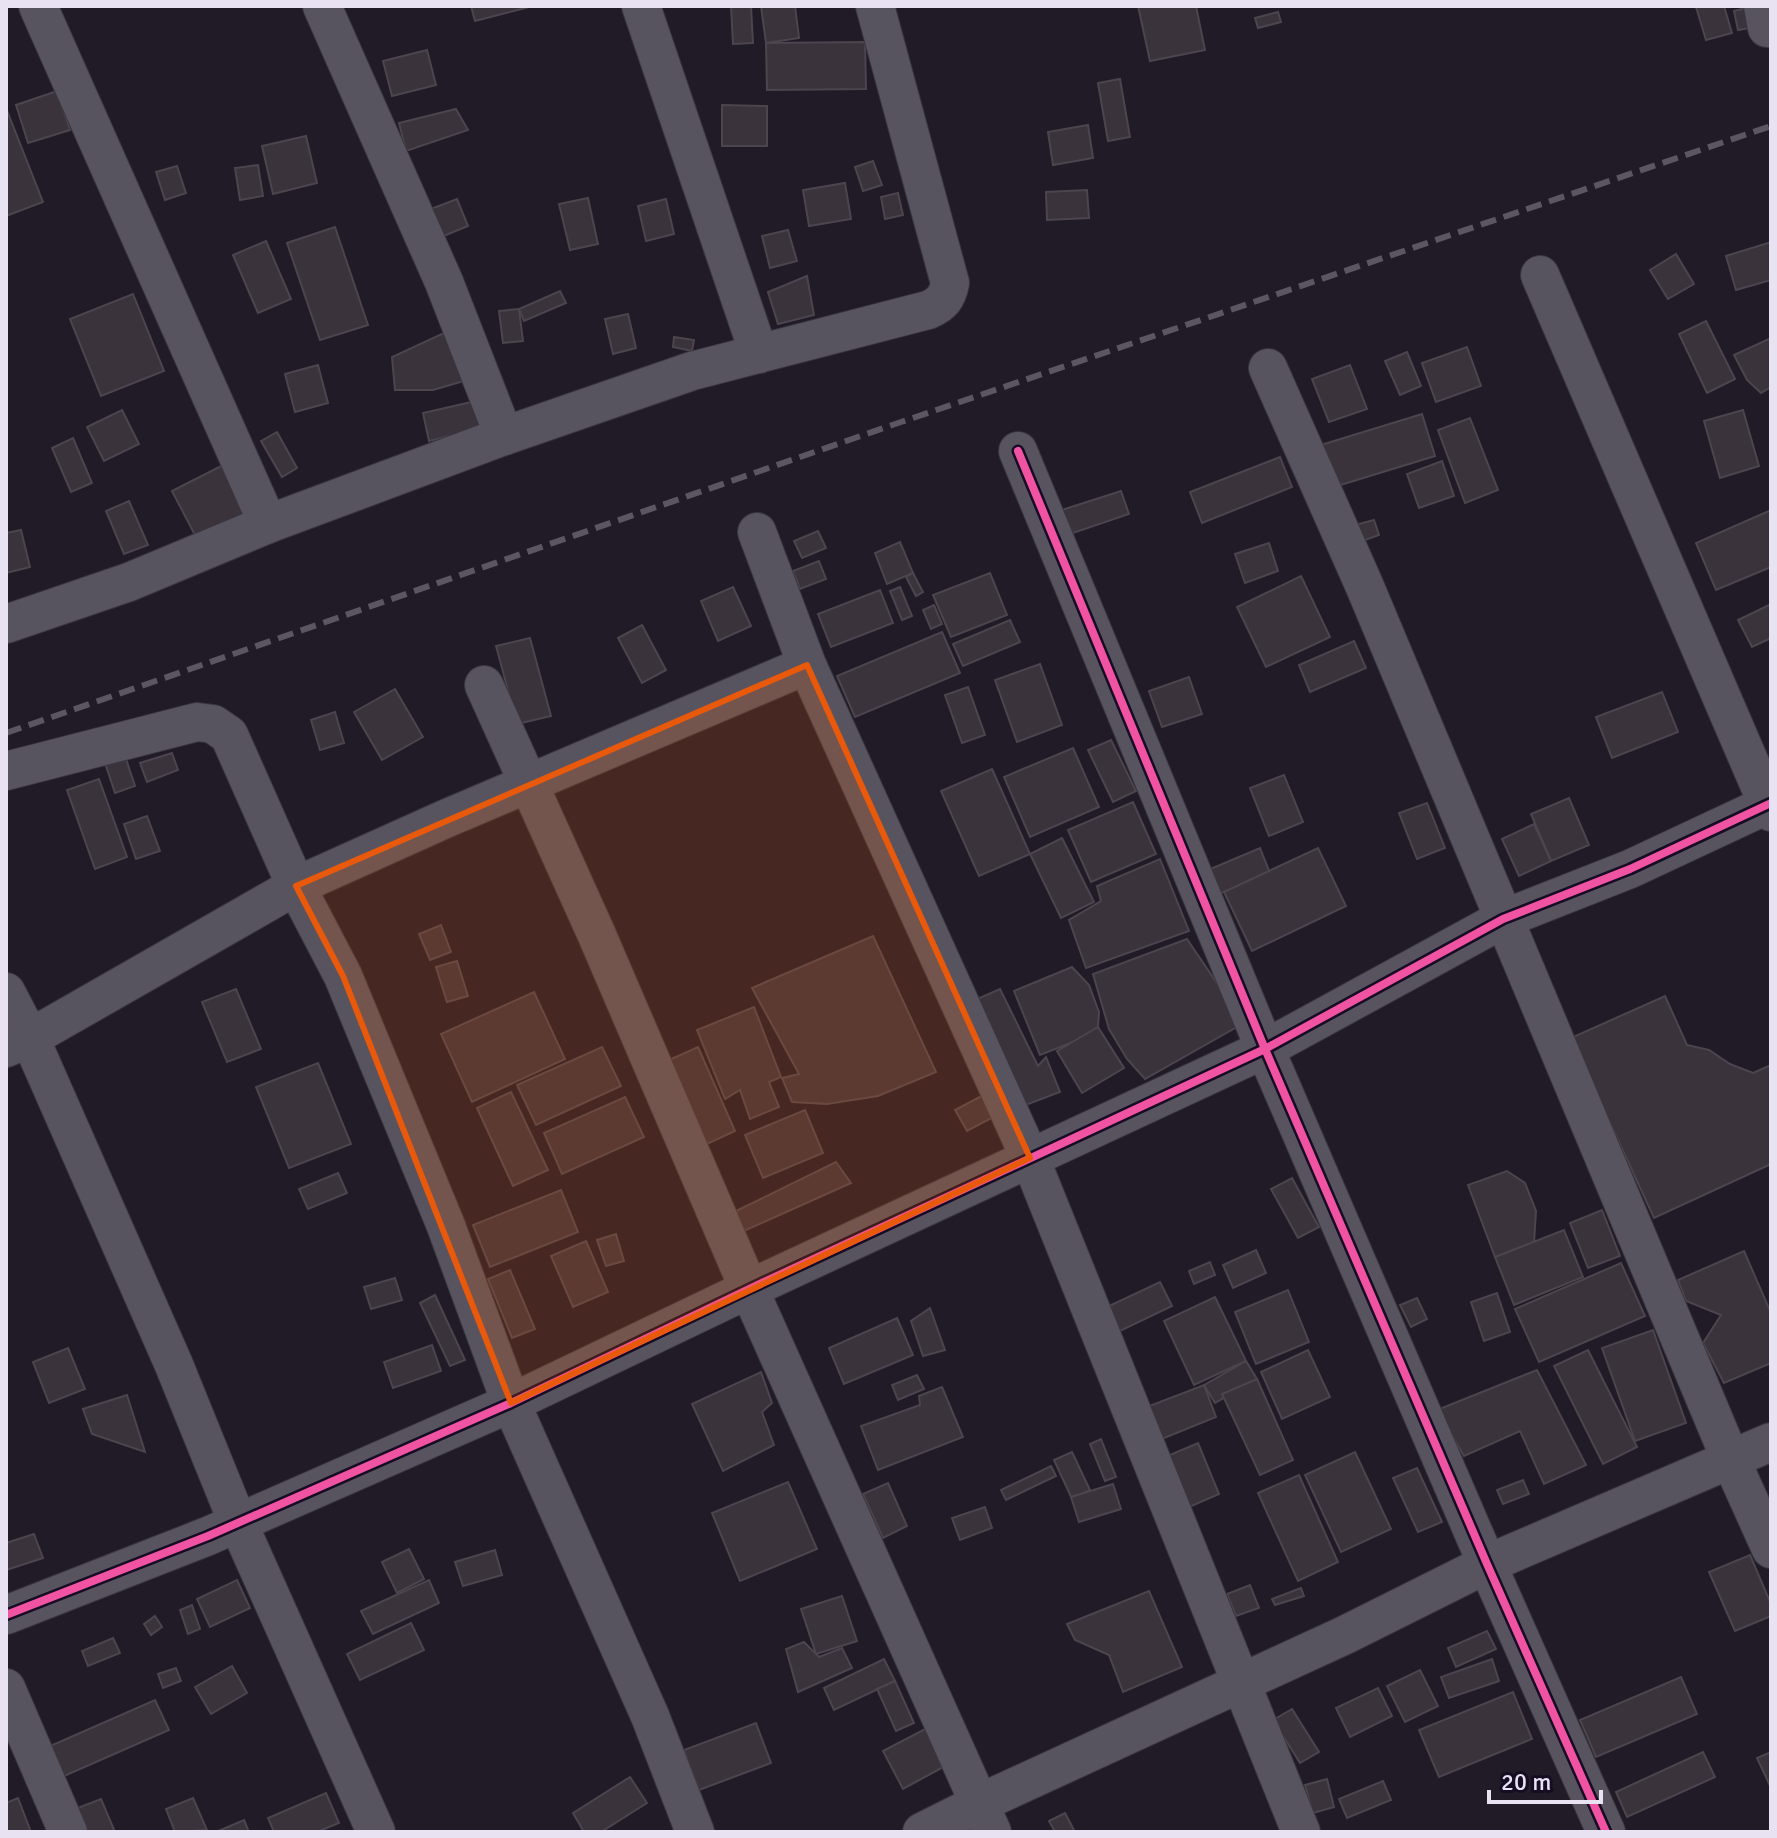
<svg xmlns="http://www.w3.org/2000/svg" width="1777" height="1838" font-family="Signika,sans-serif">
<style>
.building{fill:#3a333c;stroke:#4c454e;stroke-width:2}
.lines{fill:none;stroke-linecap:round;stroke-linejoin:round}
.minor-casing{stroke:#3a3740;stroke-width:40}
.minor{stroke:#58545f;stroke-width:38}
.rail{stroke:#5b5660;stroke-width:6;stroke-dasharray:16 8;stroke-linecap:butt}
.cycleway-casing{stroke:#160c23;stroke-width:13}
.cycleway{stroke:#f153a3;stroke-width:8}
.marked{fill:#e8590c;fill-opacity:0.2;stroke:#e8590c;stroke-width:6;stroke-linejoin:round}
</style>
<rect width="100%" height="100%" fill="#201b27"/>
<g class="building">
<polygon points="471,6 533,6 475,21"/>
<polygon points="731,6 751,6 753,43 733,44"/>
<polygon points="761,6 795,6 799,38 766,43"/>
<polygon points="1138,6 1196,6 1205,50 1150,61"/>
<polygon points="1724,6 1732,33 1706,40 1696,7"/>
<polygon points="1746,8 1750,28 1738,30 1734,11"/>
<polygon points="1278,12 1281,22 1258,28 1255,18"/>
<polygon points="865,42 866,89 767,90 766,43"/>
<polygon points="427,50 436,85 392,96 383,61"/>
<polygon points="1120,79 1130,137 1108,141 1098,83"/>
<polygon points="57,91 70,130 28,143 16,105"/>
<polygon points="722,105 767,106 767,146 722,146"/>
<polygon points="6,108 43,202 6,216"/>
<polygon points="456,109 468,130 406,151 399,123"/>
<polygon points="1088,125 1093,158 1053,165 1048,132"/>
<polygon points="306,136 317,183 273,194 262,146"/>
<polygon points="873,161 882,185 863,191 855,167"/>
<polygon points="258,165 263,196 240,200 235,168"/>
<polygon points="177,166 186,193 165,200 156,172"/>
<polygon points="845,183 851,219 809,226 803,190"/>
<polygon points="1087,190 1089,218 1047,220 1046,192"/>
<polygon points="898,193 903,215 885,219 881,197"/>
<polygon points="588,198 598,244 570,250 559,204"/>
<polygon points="457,199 468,226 439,238 428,210"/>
<polygon points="666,199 674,234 646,241 638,206"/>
<polygon points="335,227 368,325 320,340 287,243"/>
<polygon points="788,230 797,261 770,268 762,236"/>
<polygon points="266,241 291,299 258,313 233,255"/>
<polygon points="1771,242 1771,280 1736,290 1726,256"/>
<polygon points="1676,254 1694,284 1668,299 1650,270"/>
<polygon points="807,276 814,315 778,324 768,292"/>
<polygon points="560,291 566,303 524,321 519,309"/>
<polygon points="133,294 164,371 101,396 70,319"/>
<polygon points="519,309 523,341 503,343 499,311"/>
<polygon points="628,314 636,348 613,354 605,319"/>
<polygon points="1706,321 1735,379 1707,393 1679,334"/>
<polygon points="446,332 467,380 433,390 395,390 392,357"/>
<polygon points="674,337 694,340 692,351 673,347"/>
<polygon points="1771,338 1771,387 1761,393 1747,380 1734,355"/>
<polygon points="1467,347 1481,386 1436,402 1422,363"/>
<polygon points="1407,352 1421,386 1400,395 1385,361"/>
<polygon points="318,365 328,403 295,412 285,374"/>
<polygon points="1350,365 1367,409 1329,422 1312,379"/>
<polygon points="476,401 482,428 429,441 423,413"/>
<polygon points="122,410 139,444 104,461 87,427"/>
<polygon points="1743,410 1759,466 1720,478 1704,421"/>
<polygon points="1422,414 1435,456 1334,487 1321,445"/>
<polygon points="1470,418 1498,490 1465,503 1438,430"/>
<polygon points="277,432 297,468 282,477 261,441"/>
<polygon points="73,438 92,483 71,492 52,448"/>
<polygon points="1280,457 1292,487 1202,523 1190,492"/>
<polygon points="1442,461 1454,496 1419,508 1407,474"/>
<polygon points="223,465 248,513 197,539 172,491"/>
<polygon points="1121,491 1129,514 1070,534 1062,510"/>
<polygon points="129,501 148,545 124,554 106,511"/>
<polygon points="1771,510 1771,567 1716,590 1696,543"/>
<polygon points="1374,520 1379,535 1360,542 1355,525"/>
<polygon points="21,530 30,567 6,573 6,533"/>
<polygon points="818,531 826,548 802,558 794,541"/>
<polygon points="900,542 913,573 887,584 875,553"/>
<polygon points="1269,543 1278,571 1245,583 1235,554"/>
<polygon points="819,561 826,579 800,589 793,571"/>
<polygon points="913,573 923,592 916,596 906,577"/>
<polygon points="990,573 1007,615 951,637 933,595"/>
<polygon points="1301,576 1330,637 1266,667 1237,607"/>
<polygon points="733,587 751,626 718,641 701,601"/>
<polygon points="900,587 912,616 902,620 890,591"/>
<polygon points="880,590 893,623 831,647 818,614"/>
<polygon points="1771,604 1771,638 1752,647 1738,620"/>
<polygon points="934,605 942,624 931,629 923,610"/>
<polygon points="1010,620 1020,642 963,666 953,644"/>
<polygon points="642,625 666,670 642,683 618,638"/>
<polygon points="942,632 960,673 855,717 837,676"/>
<polygon points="530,638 551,716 517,724 496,646"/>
<polygon points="1354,641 1366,668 1310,692 1299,665"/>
<polygon points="1040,664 1062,725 1017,742 995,680"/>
<polygon points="1189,677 1202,714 1162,727 1149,691"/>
<polygon points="968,687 985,735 962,743 945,695"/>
<polygon points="395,689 423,737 382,760 354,712"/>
<polygon points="1662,692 1678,732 1612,758 1596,717"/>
<polygon points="335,712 344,743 320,750 311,720"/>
<polygon points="1111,740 1136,791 1113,802 1088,750"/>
<polygon points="122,747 135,786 115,793 102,754"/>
<polygon points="1073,748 1099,807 1030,837 1004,777"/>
<polygon points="172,753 178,770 147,782 140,763"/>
<polygon points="992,769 1030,854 979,876 941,791"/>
<polygon points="1284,775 1303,822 1269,836 1250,788"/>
<polygon points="99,779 127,857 95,869 67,790"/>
<polygon points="1569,798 1589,845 1551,861 1531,814"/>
<polygon points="1133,802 1156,854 1091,882 1068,830"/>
<polygon points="1427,803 1445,848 1417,859 1399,813"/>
<polygon points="147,816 160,851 136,859 124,824"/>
<polygon points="1534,824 1551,861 1519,876 1502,839"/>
<polygon points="1062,838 1094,902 1061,918 1030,854"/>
<polygon points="1260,848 1270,873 1219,894 1208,870"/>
<polygon points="1318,848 1346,906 1252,951 1224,892"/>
<polygon points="1160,859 1189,931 1086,968 1069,920 1101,901 1097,886"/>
<polygon points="441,925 451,952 430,960 419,934"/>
<polygon points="873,936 936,1072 878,1096 827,1104 792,1102 782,1078 799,1074 752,988"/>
<polygon points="1187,939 1244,1023 1145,1079 1127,1059 1109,1029 1093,974"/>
<polygon points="457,961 468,996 447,1002 436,967"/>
<polygon points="1072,967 1089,985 1099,1012 1098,1027 1078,1040 1040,1055 1014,991"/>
<polygon points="236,989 261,1049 227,1062 202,1002"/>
<polygon points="1000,989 1038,1066 1046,1057 1060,1092 1023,1106 975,1000"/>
<polygon points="534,992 565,1059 472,1102 441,1034"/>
<polygon points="1665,996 1687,1045 1709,1050 1730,1064 1753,1073 1771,1065 1771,1164 1654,1218 1571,1038"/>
<polygon points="754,1007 781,1077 769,1082 779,1107 750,1119 740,1090 725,1099 697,1030"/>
<polygon points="1098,1027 1124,1068 1082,1093 1057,1051"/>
<polygon points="602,1047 621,1086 536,1125 517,1085"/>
<polygon points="698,1047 735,1131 707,1144 669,1060"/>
<polygon points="318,1063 351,1144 289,1168 256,1087"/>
<polygon points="511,1092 548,1170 513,1186 477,1108"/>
<polygon points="989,1092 1001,1113 967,1131 955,1110"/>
<polygon points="625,1097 644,1137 562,1174 544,1133"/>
<polygon points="805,1110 823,1153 763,1178 745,1135"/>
<polygon points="836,1162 851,1183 744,1231 736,1211"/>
<polygon points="1507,1171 1525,1183 1536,1211 1534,1243 1495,1257 1468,1185"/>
<polygon points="338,1173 347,1193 308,1209 299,1189"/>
<polygon points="1292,1178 1319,1227 1298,1238 1271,1189"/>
<polygon points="561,1190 578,1232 490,1267 473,1225"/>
<polygon points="1602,1210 1620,1256 1588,1268 1570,1223"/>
<polygon points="1564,1230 1583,1277 1514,1305 1495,1257"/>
<polygon points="616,1234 624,1261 606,1266 597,1240"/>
<polygon points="586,1241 608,1292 573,1307 551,1256"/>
<polygon points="1256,1250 1266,1273 1233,1288 1223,1265"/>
<polygon points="1744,1251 1771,1313 1771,1363 1724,1383 1703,1343 1721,1315 1686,1301 1678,1280"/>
<polygon points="1210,1262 1215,1275 1194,1284 1189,1271"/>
<polygon points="1621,1263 1645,1316 1539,1362 1515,1309"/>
<polygon points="510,1270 535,1329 512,1338 488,1279"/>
<polygon points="395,1278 402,1300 371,1309 364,1287"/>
<polygon points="1160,1282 1172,1306 1120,1331 1109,1306"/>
<polygon points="1288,1290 1309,1342 1256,1364 1235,1312"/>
<polygon points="1497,1293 1510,1332 1484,1341 1471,1302"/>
<polygon points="435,1295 465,1360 450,1366 420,1303"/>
<polygon points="1215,1297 1246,1361 1194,1385 1164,1321"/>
<polygon points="1417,1298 1427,1319 1411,1327 1400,1305"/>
<polygon points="930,1308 945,1350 923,1356 911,1321"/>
<polygon points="897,1318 913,1355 844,1384 829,1348"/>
<polygon points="1653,1330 1686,1423 1635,1441 1602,1348"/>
<polygon points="432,1345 441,1371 393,1388 384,1362"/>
<polygon points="68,1348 85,1389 49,1403 33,1362"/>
<polygon points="1308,1350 1330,1397 1282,1419 1261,1372"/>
<polygon points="1588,1350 1637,1447 1603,1464 1554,1366"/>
<polygon points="1246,1361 1257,1379 1215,1403 1204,1385"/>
<polygon points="1537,1370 1586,1465 1544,1484 1520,1431 1464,1456 1437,1410"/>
<polygon points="761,1372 772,1403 762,1412 774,1445 723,1471 692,1404"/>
<polygon points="917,1375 924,1389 898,1400 892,1385"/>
<polygon points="1257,1379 1293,1460 1260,1475 1222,1394"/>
<polygon points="1204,1385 1216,1417 1152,1443 1139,1410"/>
<polygon points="942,1387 963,1437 878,1470 861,1426 920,1405 919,1396"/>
<polygon points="127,1395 145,1452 92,1434 83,1409"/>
<polygon points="1101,1439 1116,1477 1105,1481 1090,1444"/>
<polygon points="1198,1443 1219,1494 1187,1508 1165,1457"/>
<polygon points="1072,1452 1090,1490 1072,1499 1054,1460"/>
<polygon points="1355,1452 1391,1529 1341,1552 1305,1475"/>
<polygon points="1051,1466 1056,1476 1006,1500 1001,1490"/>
<polygon points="1417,1468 1442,1522 1418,1532 1393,1478"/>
<polygon points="1299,1475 1338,1562 1298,1581 1258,1493"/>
<polygon points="1523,1480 1529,1494 1503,1504 1497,1490"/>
<polygon points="788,1482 817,1549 740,1581 712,1513"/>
<polygon points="888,1483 907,1526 883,1538 863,1494"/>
<polygon points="1113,1484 1121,1509 1079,1522 1071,1497"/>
<polygon points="985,1507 992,1528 960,1540 952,1518"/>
<polygon points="34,1534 43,1558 6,1570 6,1543"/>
<polygon points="409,1549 424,1579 397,1593 382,1562"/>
<polygon points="495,1550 502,1575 463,1586 455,1562"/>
<polygon points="1750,1555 1771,1604 1771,1616 1735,1631 1709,1572"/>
<polygon points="237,1580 250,1608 210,1627 197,1599"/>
<polygon points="429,1580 439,1603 373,1634 361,1611"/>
<polygon points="1250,1585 1259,1608 1236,1616 1227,1594"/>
<polygon points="1301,1588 1304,1596 1275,1605 1272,1599"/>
<polygon points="1149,1591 1182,1667 1123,1692 1109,1655 1075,1640 1067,1624"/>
<polygon points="842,1596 857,1641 816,1654 801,1609"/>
<polygon points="192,1605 200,1629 188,1634 180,1610"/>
<polygon points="155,1616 162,1627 151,1635 144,1624"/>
<polygon points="411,1623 424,1650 360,1680 347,1654"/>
<polygon points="1487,1631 1496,1649 1456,1667 1448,1648"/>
<polygon points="113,1638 120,1653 88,1666 82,1651"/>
<polygon points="804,1642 819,1657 842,1648 852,1668 798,1692 786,1649"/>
<polygon points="884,1659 895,1681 834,1710 824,1688"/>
<polygon points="1492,1659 1499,1681 1449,1698 1441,1677"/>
<polygon points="232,1666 247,1693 211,1714 195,1687"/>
<polygon points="176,1668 181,1681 163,1688 158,1674"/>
<polygon points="1420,1670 1438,1706 1405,1722 1387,1686"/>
<polygon points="1681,1677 1697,1714 1596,1757 1580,1720"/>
<polygon points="895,1681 914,1723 896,1731 877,1689"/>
<polygon points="1378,1688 1392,1716 1350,1737 1336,1708"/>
<polygon points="1513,1692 1532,1739 1439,1777 1419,1730"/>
<polygon points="155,1700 169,1730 62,1777 48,1747"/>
<polygon points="1292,1709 1319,1752 1300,1763 1273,1720"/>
<polygon points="756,1723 771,1763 699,1790 684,1750"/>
<polygon points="925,1729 945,1766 903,1789 883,1751"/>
<polygon points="1703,1752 1715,1777 1627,1817 1616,1792"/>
<polygon points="1771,1752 1771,1788 1757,1758"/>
<polygon points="630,1777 647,1803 601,1832 584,1832 573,1813"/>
<polygon points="1327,1779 1334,1807 1313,1813 1305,1785"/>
<polygon points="1383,1781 1391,1800 1347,1818 1339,1799"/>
<polygon points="326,1793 339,1823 317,1832 274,1832 268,1818"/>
<polygon points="18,1798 31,1832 6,1832 6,1803"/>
<polygon points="193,1798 207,1830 175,1832 166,1809"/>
<polygon points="101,1799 115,1832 85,1832 75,1809"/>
<polygon points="1065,1813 1075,1832 1055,1832 1049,1821"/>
<polygon points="244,1820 249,1832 216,1832"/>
</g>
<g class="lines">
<defs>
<g id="minor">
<polyline points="38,6 268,524"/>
<polyline points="322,6 444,282 504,436"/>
<polyline points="641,6 759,354"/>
<polyline points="1763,6 1767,28"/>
<polyline points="1540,275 1771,812"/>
<polyline points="1268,368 1365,587 1730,1458 1771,1549"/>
<polyline points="1018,451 1265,1049 1487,1564 1606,1832"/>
<polyline points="757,532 807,665 1030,1158 1301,1832"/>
<path d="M 6,624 L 129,582 L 268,524 L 504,436 L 692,371 L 928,310 C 942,304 947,298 950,283 L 875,6"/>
<polyline points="484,685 596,933 749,1289 992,1832"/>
<polyline points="6,771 197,722 213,724 229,735 296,886 343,976 446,1226 511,1403 650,1716 695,1832"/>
<polyline points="6,992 30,1038 174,1365 238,1523 376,1832"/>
<polyline points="6,1048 30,1038 296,886 445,819 807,665"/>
<polyline points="6,1615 208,1536 511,1403 749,1289 1265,1049 1503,919 1630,869 1771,803"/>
<polyline points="6,1688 68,1832"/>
<polyline points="922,1832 980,1803 1345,1635 1487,1564 1771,1442"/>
</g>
</defs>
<use href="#minor" class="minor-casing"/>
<use href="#minor" class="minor"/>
<polyline class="rail" points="6,733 901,422 1771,126"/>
<defs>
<g id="cycleway">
<polyline points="1018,451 1265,1049 1487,1564 1606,1832"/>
<polyline points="6,1615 208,1536 511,1403 749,1289 1265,1049 1503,919 1630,869 1771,803"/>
</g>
</defs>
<use href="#cycleway" class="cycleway-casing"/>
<use href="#cycleway" class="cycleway"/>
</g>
<path class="marked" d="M 807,665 L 1030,1158 L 511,1403 L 343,976 L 296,886 Z"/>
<rect width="1777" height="1838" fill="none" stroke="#e8e2f2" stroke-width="16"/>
<path d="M1489 1790v12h112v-12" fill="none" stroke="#e8e2f2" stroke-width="4"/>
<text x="1501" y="1790" font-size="24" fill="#e8e2f2" stroke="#160c23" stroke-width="6" paint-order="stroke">20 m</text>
</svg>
